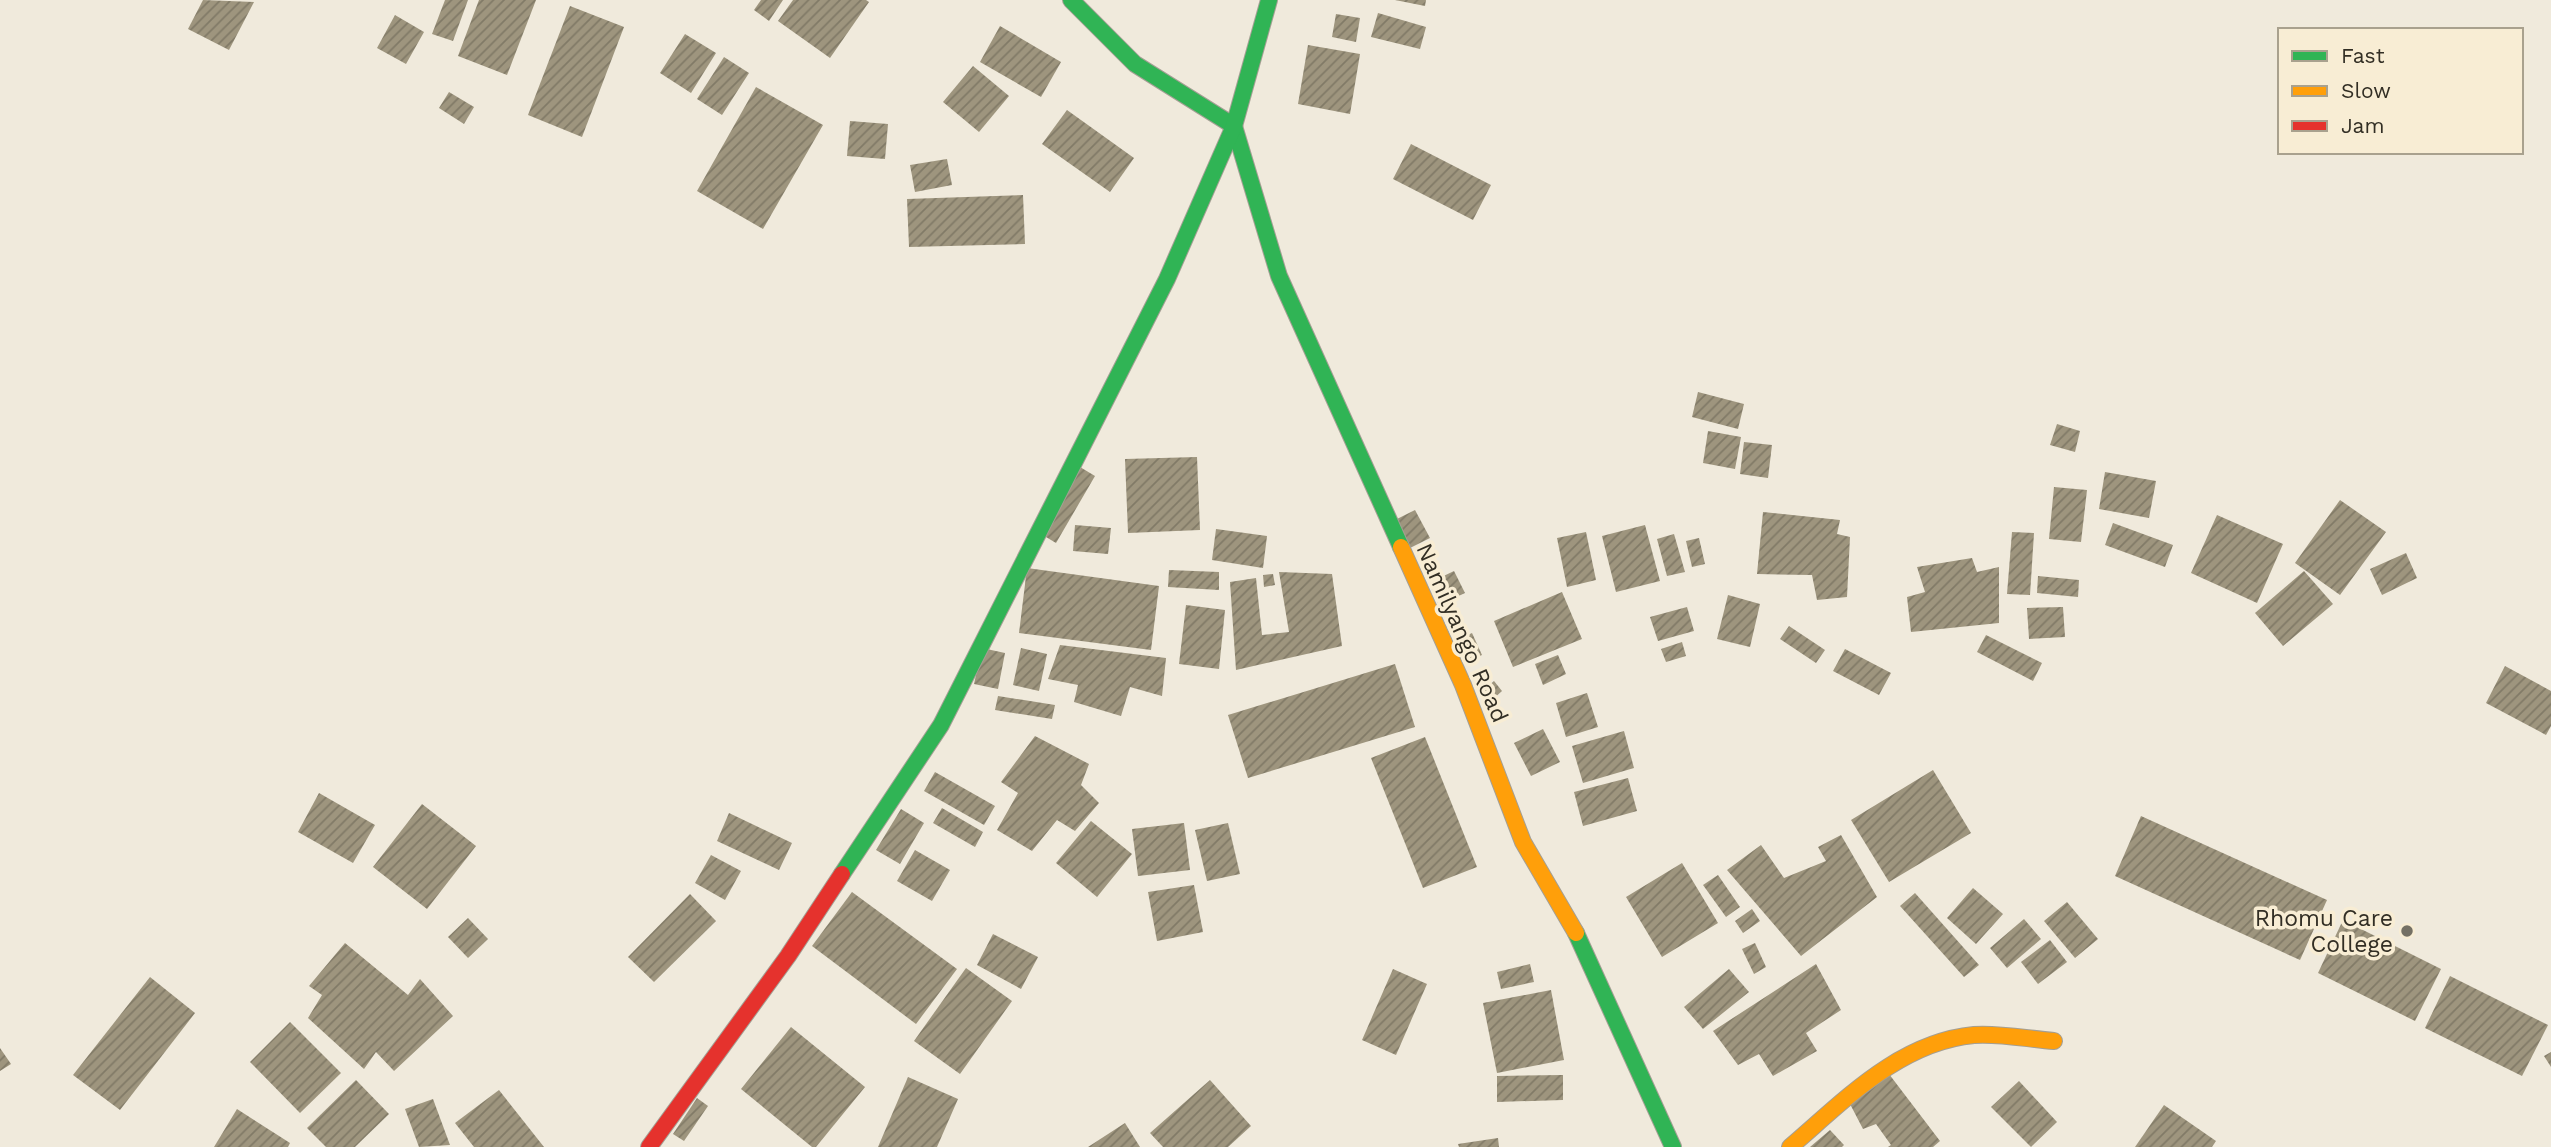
<svg xmlns="http://www.w3.org/2000/svg" width="2551" height="1147" font-family="'Work Sans',sans-serif">
<style>
.building{fill:url(#building-hatch)}
.lines{fill:none;stroke-linecap:round;stroke-linejoin:round}
.fast-casing{stroke:#a49f94;stroke-width:18}
.slow-casing{stroke:#a49f94;stroke-width:18}
.jam-casing{stroke:#a49f94;stroke-width:18}
.fast{stroke:#30b455;stroke-width:16}
.slow{stroke:#ff9f0a;stroke-width:16}
.jam{stroke:#e5322d;stroke-width:16}
.poi-dot{fill:#747064;stroke:#f8edd4;stroke-width:2.5}
.labels{text-anchor:middle;dominant-baseline:central;stroke-width:7;stroke-linejoin:round;paint-order:stroke}
.street-label{font-size:23px;fill:#322e24;stroke:#f8edd4}
.poi-label{font-size:23px;fill:#322e24;stroke:#f8edd4;text-anchor:end}
</style>
<defs>
<pattern id="building-hatch" width="6" height="6" patternUnits="userSpaceOnUse" patternTransform="scale(1.75)"><rect width="6" height="6" fill="#9e957e"/><path d="M-1 1l2-2M0 6l6-6M5 7l2-2" fill="none" stroke="#817a67"/></pattern>
</defs>
<rect width="100%" height="100%" fill="#f0eadc"/>
<g class="building">
<polygon points="203,0 254,2 229,50 188,29"/>
<polygon points="445,0 468,0 453,41 432,34"/>
<polygon points="479,0 536,0 507,75 458,56"/>
<polygon points="761,0 783,0 769,21 754,10"/>
<polygon points="793,0 866,0 869,2 830,58 778,21"/>
<polygon points="1395,0 1426,0 1425,6"/>
<polygon points="570,6 624,27 582,137 528,115"/>
<polygon points="1378,13 1426,27 1420,49 1371,37"/>
<polygon points="1336,14 1360,18 1356,42 1332,37"/>
<polygon points="395,15 424,32 406,64 377,48"/>
<polygon points="1000,26 1061,62 1041,97 980,62"/>
<polygon points="685,34 716,53 691,93 660,73"/>
<polygon points="1308,45 1360,54 1350,114 1298,104"/>
<polygon points="724,57 749,73 722,115 697,99"/>
<polygon points="973,66 1009,96 979,132 943,102"/>
<polygon points="756,87 823,125 763,229 697,191"/>
<polygon points="449,92 474,107 464,124 439,108"/>
<polygon points="1067,110 1134,158 1110,192 1042,144"/>
<polygon points="850,121 888,124 885,159 847,156"/>
<polygon points="1411,144 1491,185 1473,220 1393,179"/>
<polygon points="947,159 952,185 915,192 910,165"/>
<polygon points="1023,195 1025,244 909,247 907,199"/>
<polygon points="1698,392 1744,404 1738,429 1692,417"/>
<polygon points="2057,424 2080,431 2075,452 2050,445"/>
<polygon points="1708,431 1741,437 1735,469 1703,463"/>
<polygon points="1744,442 1772,445 1768,478 1740,474"/>
<polygon points="1197,457 1200,530 1128,533 1125,459"/>
<polygon points="1080,467 1095,476 1056,543 1041,534"/>
<polygon points="2105,472 2156,481 2149,518 2099,509"/>
<polygon points="2054,487 2087,490 2081,542 2049,539"/>
<polygon points="2340,500 2386,532 2340,595 2295,563"/>
<polygon points="1415,510 1430,538 1410,548 1395,520"/>
<polygon points="1763,512 1840,520 1837,534 1850,537 1847,597 1817,600 1812,575 1757,574"/>
<polygon points="2217,515 2283,544 2257,603 2191,573"/>
<polygon points="2113,523 2173,545 2165,567 2105,545"/>
<polygon points="1075,525 1111,528 1108,554 1073,551"/>
<polygon points="1645,525 1660,581 1616,592 1602,536"/>
<polygon points="1216,529 1267,536 1263,568 1212,560"/>
<polygon points="1586,532 1596,580 1567,587 1557,538"/>
<polygon points="2012,532 2034,533 2030,595 2007,594"/>
<polygon points="1674,534 1685,572 1667,576 1657,539"/>
<polygon points="1699,538 1705,564 1692,567 1686,541"/>
<polygon points="2406,553 2417,578 2382,595 2370,569"/>
<polygon points="1972,558 1977,572 1999,567 1999,623 1911,632 1907,597 1925,592 1917,567"/>
<polygon points="1027,568 1159,586 1151,650 1019,633"/>
<polygon points="1169,570 1219,572 1219,590 1168,587"/>
<polygon points="1454,571 1465,593 1439,605 1429,583"/>
<polygon points="2304,571 2333,604 2283,646 2255,613"/>
<polygon points="1279,572 1332,574 1342,646 1236,670 1230,582 1256,578 1262,635 1289,632"/>
<polygon points="1273,574 1275,585 1264,587 1263,575"/>
<polygon points="2038,576 2079,580 2078,597 2037,593"/>
<polygon points="1562,592 1582,639 1513,667 1494,621"/>
<polygon points="1728,595 1760,604 1750,647 1717,639"/>
<polygon points="1186,605 1225,610 1219,669 1179,664"/>
<polygon points="1687,607 1694,631 1658,641 1650,617"/>
<polygon points="2063,607 2065,637 2029,639 2027,608"/>
<polygon points="1789,626 1825,650 1816,663 1780,639"/>
<polygon points="1472,633 1482,655 1467,662 1457,640"/>
<polygon points="1986,635 2042,663 2033,681 1977,652"/>
<polygon points="1682,642 1686,656 1666,662 1661,649"/>
<polygon points="1060,645 1166,658 1162,696 1130,687 1121,716 1074,702 1078,685 1048,679"/>
<polygon points="982,648 1005,653 998,689 974,684"/>
<polygon points="1021,648 1047,654 1039,691 1013,685"/>
<polygon points="1845,649 1891,673 1879,695 1833,671"/>
<polygon points="1558,655 1566,674 1543,685 1535,664"/>
<polygon points="1395,664 1415,727 1248,778 1228,715"/>
<polygon points="2505,666 2551,691 2551,726 2546,735 2486,703"/>
<polygon points="1494,681 1502,691 1492,700 1484,690"/>
<polygon points="1587,693 1598,727 1566,737 1556,703"/>
<polygon points="998,696 1055,705 1052,719 995,710"/>
<polygon points="1543,729 1560,762 1531,776 1514,743"/>
<polygon points="1624,731 1634,768 1583,783 1572,746"/>
<polygon points="1035,736 1089,764 1081,785 1099,803 1075,831 1057,820 1032,851 997,830 1018,793 1001,782"/>
<polygon points="1425,737 1477,867 1423,888 1371,758"/>
<polygon points="1933,770 1971,833 1889,882 1851,820"/>
<polygon points="935,772 995,806 984,825 924,791"/>
<polygon points="1628,778 1637,811 1583,826 1574,792"/>
<polygon points="319,793 375,825 353,863 298,832"/>
<polygon points="422,804 476,846 427,909 373,867"/>
<polygon points="942,808 983,832 975,847 933,823"/>
<polygon points="901,809 924,823 900,864 876,850"/>
<polygon points="729,813 792,843 779,870 717,841"/>
<polygon points="2141,816 2327,900 2300,960 2115,876"/>
<polygon points="1091,821 1132,854 1097,897 1056,863"/>
<polygon points="1184,823 1190,870 1138,876 1132,829"/>
<polygon points="1228,823 1240,874 1207,881 1195,830"/>
<polygon points="1841,835 1877,897 1801,956 1727,870 1761,845 1784,878 1826,861 1818,847"/>
<polygon points="915,850 950,870 932,901 897,881"/>
<polygon points="711,855 741,871 725,900 695,883"/>
<polygon points="1682,863 1718,923 1662,957 1626,897"/>
<polygon points="1718,875 1740,907 1726,917 1703,885"/>
<polygon points="1194,885 1203,932 1157,941 1148,892"/>
<polygon points="1973,888 2003,914 1976,944 1947,918"/>
<polygon points="852,892 957,969 916,1024 812,946"/>
<polygon points="1915,893 1979,965 1964,977 1900,906"/>
<polygon points="690,894 716,921 654,982 628,957"/>
<polygon points="2067,902 2098,939 2075,958 2044,921"/>
<polygon points="1752,909 1760,921 1743,933 1735,921"/>
<polygon points="468,918 488,939 468,958 448,937"/>
<polygon points="2024,919 2041,939 2007,968 1990,948"/>
<polygon points="2343,920 2441,969 2415,1021 2318,973"/>
<polygon points="993,934 1038,957 1021,989 977,965"/>
<polygon points="2050,940 2067,962 2038,984 2021,962"/>
<polygon points="345,943 408,995 420,979 453,1016 394,1071 376,1052 364,1069 308,1018 322,995 309,986"/>
<polygon points="1755,943 1766,967 1754,974 1742,949"/>
<polygon points="1530,964 1534,982 1501,989 1497,972"/>
<polygon points="1816,964 1841,1010 1806,1033 1817,1051 1773,1076 1759,1054 1738,1065 1713,1031"/>
<polygon points="966,968 1012,1001 960,1074 914,1041"/>
<polygon points="1393,969 1427,984 1396,1055 1362,1040"/>
<polygon points="1729,969 1749,992 1703,1029 1684,1007"/>
<polygon points="2450,976 2548,1025 2522,1076 2425,1028"/>
<polygon points="150,977 195,1013 120,1110 73,1075"/>
<polygon points="1551,990 1564,1060 1497,1073 1483,1003"/>
<polygon points="290,1022 341,1073 300,1113 250,1062"/>
<polygon points="791,1027 865,1087 816,1147 812,1147 741,1089"/>
<polygon points="0,1048 11,1064 0,1071"/>
<polygon points="2551,1052 2551,1067 2544,1056"/>
<polygon points="1889,1074 1940,1141 1933,1147 1888,1147 1891,1145 1876,1124 1863,1129 1850,1104"/>
<polygon points="1563,1075 1563,1100 1497,1102 1497,1076"/>
<polygon points="908,1077 958,1099 937,1147 878,1147"/>
<polygon points="356,1080 389,1114 355,1147 326,1147 307,1128"/>
<polygon points="1210,1080 1251,1126 1228,1147 1163,1147 1150,1133"/>
<polygon points="2019,1081 2057,1122 2031,1147 1991,1107"/>
<polygon points="499,1090 544,1147 474,1147 455,1123"/>
<polygon points="697,1098 708,1106 684,1141 673,1134"/>
<polygon points="433,1099 450,1145 419,1147 405,1109"/>
<polygon points="2164,1105 2216,1141 2212,1147 2135,1147"/>
<polygon points="237,1109 290,1143 288,1147 214,1147"/>
<polygon points="1125,1123 1140,1147 1088,1147"/>
<polygon points="1830,1130 1844,1145 1842,1147 1810,1147"/>
<polygon points="1498,1138 1499,1147 1459,1147 1458,1144"/>
</g>
<g class="lines">
<defs>
<g id="fast">
<polyline points="1071,0 1135,64 1234,126"/>
<polyline points="1234,126 1279,276 1401,547"/>
<polyline points="842,874 941,725 1167,279 1234,126 1269,0"/>
<polyline points="1576,933 1673,1147"/>
</g>
<g id="slow">
<polyline points="1401,547 1463,685 1523,842 1576,933"/>
<path d="M 1790,1147 C 1844,1101 1899,1042 1974,1035 C 1999,1033 2028,1039 2054,1041"/>
</g>
<polyline id="jam" points="649,1147 788,956 842,874"/>
</defs>
<use href="#fast" class="fast-casing"/>
<use href="#slow" class="slow-casing"/>
<use href="#jam" class="jam-casing"/>
<use href="#fast" class="fast"/>
<use href="#slow" class="slow"/>
<use href="#jam" class="jam"/>
</g>
<circle class="poi-dot" cx="2407" cy="931" r="7"/>
<g class="labels">
<g class="street-label">
<text transform="translate(1462 633) rotate(66)">Namilyango Road</text>
</g>
<g class="poi-label">
<text x="2393" y="918">Rhomu Care<tspan x="2393" dy="26">College</tspan></text>
</g>
</g>
<rect x="2278" y="28" width="245" height="126" fill="#f8edd4" stroke="#a9a18e" stroke-width="2"/>
<rect x="2292" y="51" width="35" height="10" fill="#30b455" stroke="#a9a18e" stroke-width="2"/>
<text x="2341" y="63" font-size="21" fill="#322e24">Fast</text>
<rect x="2292" y="86" width="35" height="10" fill="#ff9f0a" stroke="#a9a18e" stroke-width="2"/>
<text x="2341" y="98" font-size="21" fill="#322e24">Slow</text>
<rect x="2292" y="121" width="35" height="10" fill="#e5322d" stroke="#a9a18e" stroke-width="2"/>
<text x="2341" y="133" font-size="21" fill="#322e24">Jam</text>
</svg>
